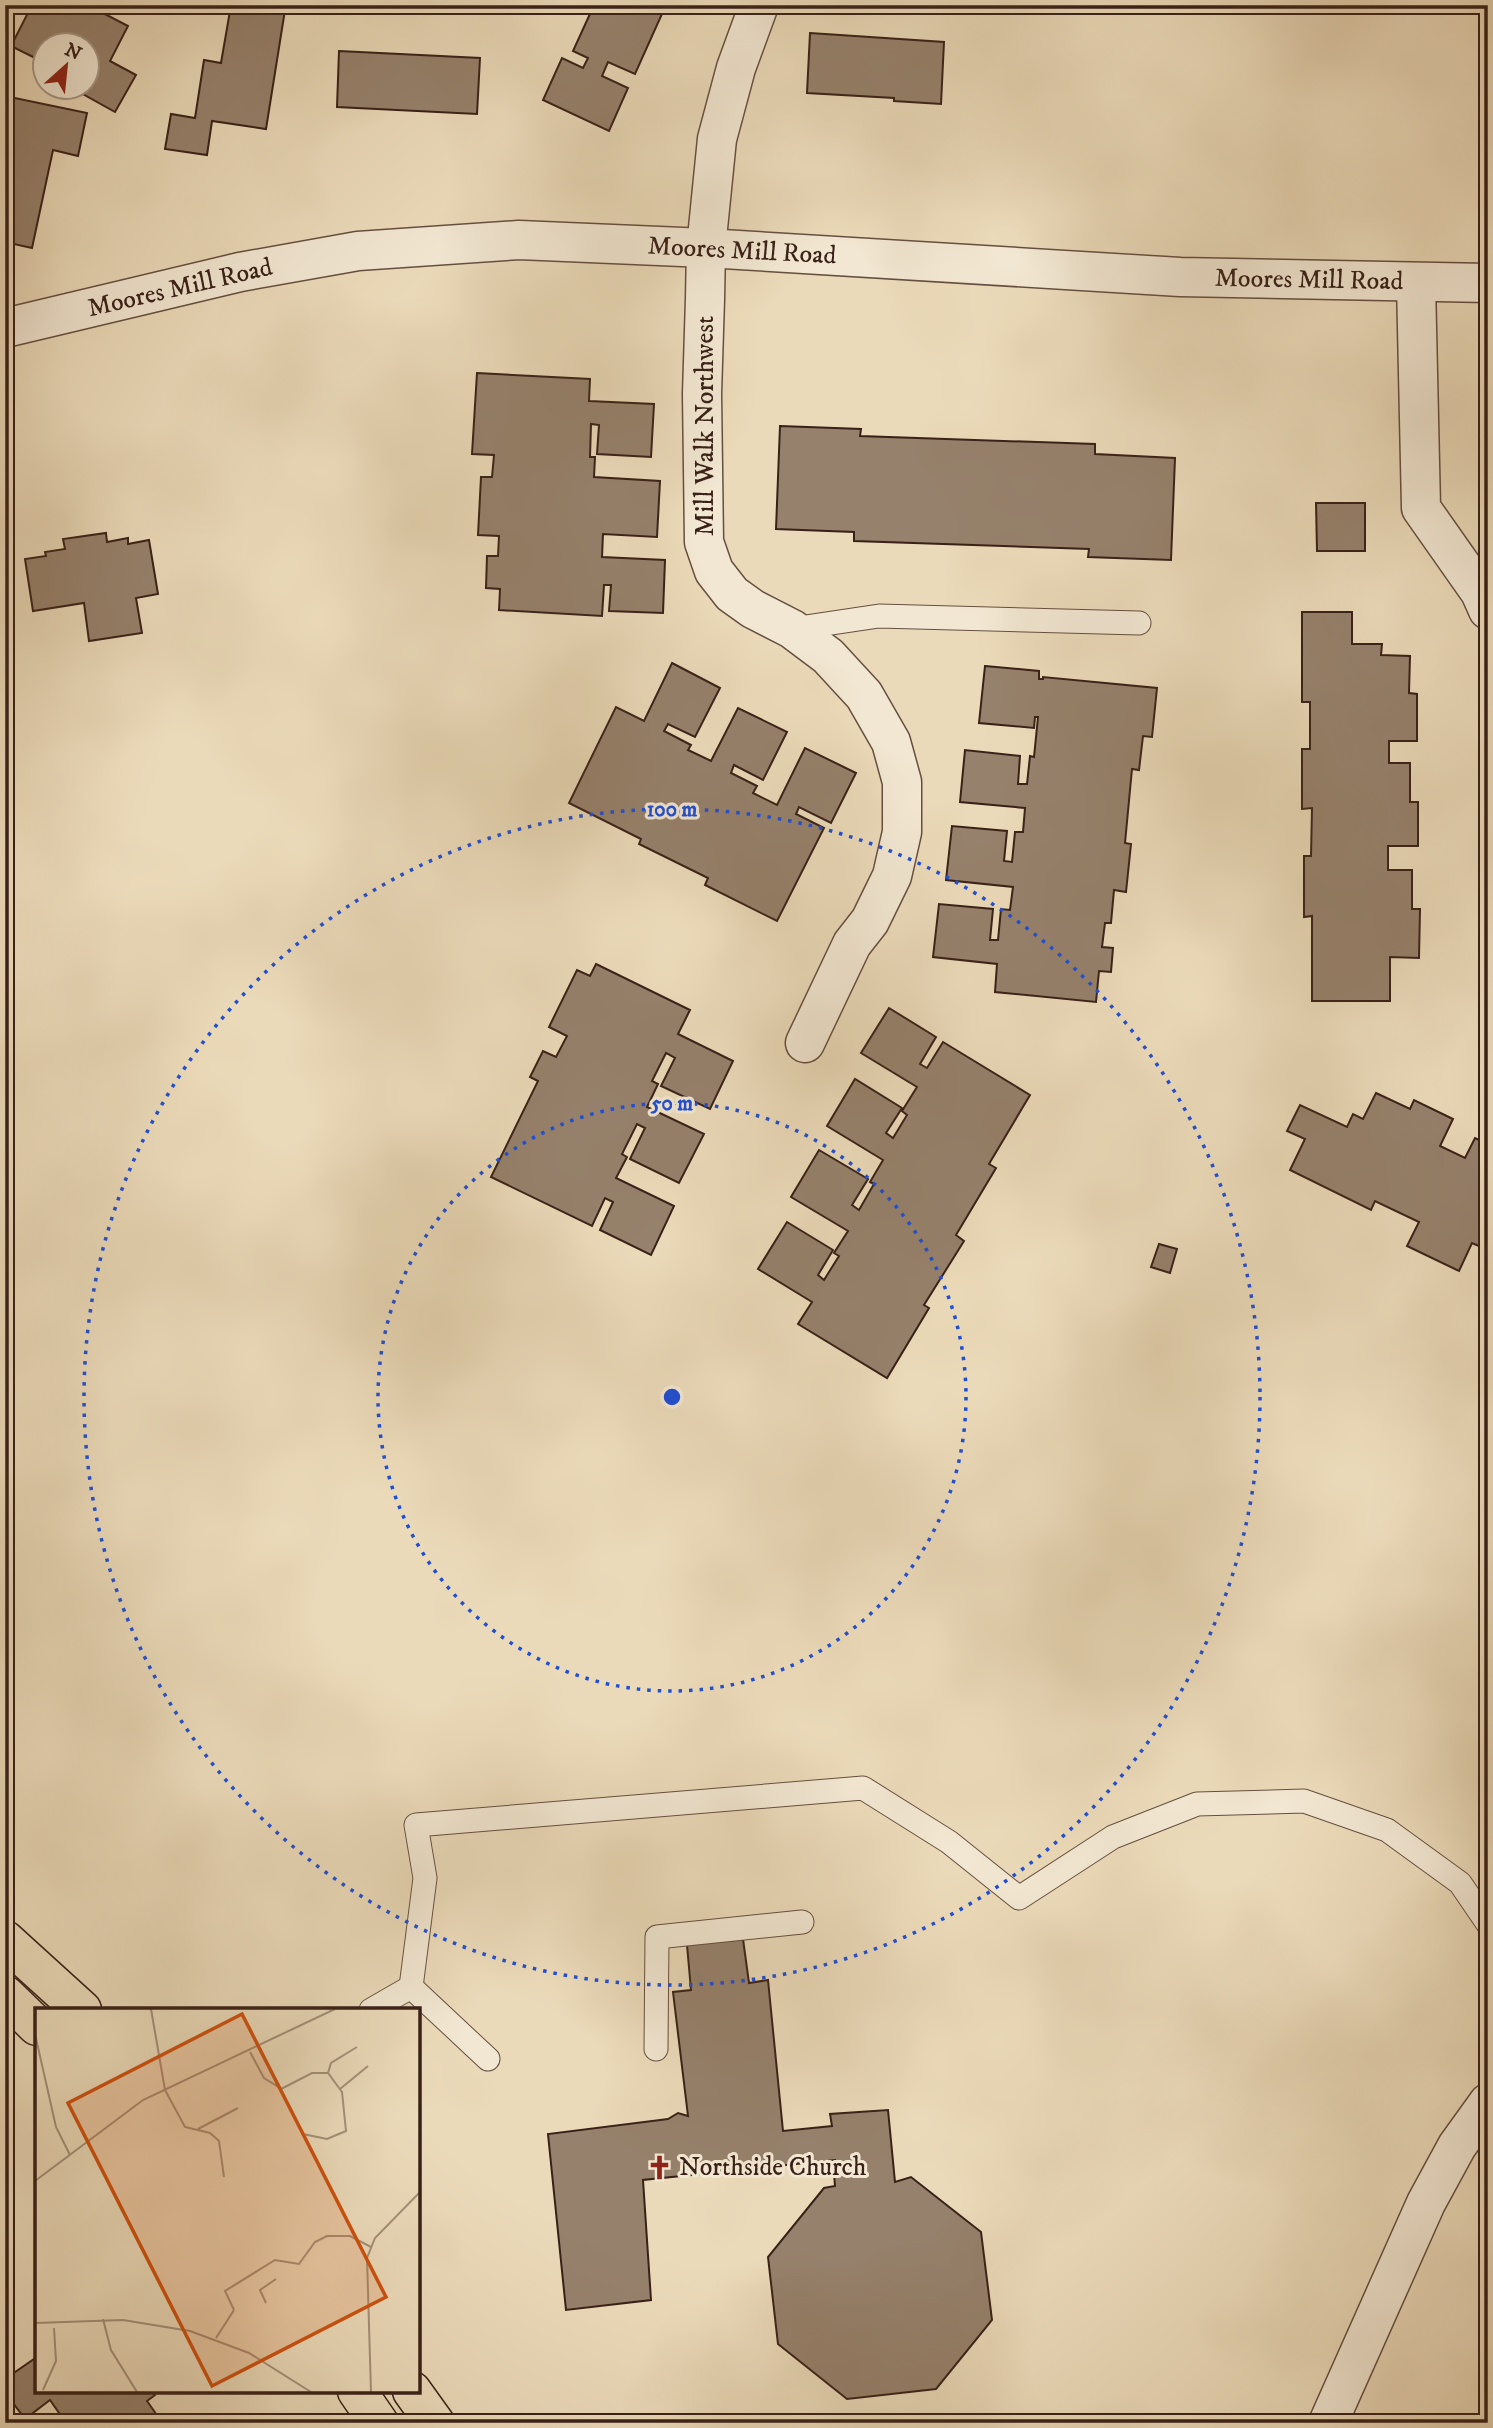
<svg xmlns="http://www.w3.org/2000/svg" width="1493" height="2428" font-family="'IM FELL DW Pica',serif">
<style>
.building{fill:#96816c;stroke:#392118;stroke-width:2}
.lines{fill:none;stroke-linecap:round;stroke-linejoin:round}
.service-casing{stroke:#664f40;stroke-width:25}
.minor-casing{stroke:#664f40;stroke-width:41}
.tertiary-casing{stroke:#664f40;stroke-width:41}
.primary-casing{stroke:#392118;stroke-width:41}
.service{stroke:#f2e7d2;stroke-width:23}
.minor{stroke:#f2e7d2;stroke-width:38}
.tertiary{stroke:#f2e7d2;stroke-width:38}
.primary{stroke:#ebdab9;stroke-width:38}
.ring{fill:none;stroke:#1d4ed8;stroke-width:3.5;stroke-dasharray:3.5 7}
.labels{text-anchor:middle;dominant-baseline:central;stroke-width:6;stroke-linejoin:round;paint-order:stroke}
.street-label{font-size:26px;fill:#392118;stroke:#f2e7d2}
.poi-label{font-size:26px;fill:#392118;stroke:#f2e7d2;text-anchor:start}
.inset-road{fill:none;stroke:#a49079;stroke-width:2}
.view{fill:#ce510e;fill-opacity:0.15;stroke:#ce510e;stroke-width:3.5}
.inset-edge{fill:none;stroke:#392118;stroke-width:3.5}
.centre{fill:#1d4ed8;stroke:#f2e7d2;stroke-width:3.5}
.ring-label{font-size:21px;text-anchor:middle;font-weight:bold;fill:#1d4ed8;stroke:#f2e7d2;stroke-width:6;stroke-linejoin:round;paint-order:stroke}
</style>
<rect width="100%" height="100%" fill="#ebdab9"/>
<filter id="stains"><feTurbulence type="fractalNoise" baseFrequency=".00286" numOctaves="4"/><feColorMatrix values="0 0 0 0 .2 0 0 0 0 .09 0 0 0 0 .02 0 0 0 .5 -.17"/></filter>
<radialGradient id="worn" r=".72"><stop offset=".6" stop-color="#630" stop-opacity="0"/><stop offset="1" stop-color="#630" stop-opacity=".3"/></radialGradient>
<g class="building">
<polygon points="32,5 102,5 99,11 128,26 110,61 136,75 115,112 72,88 88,88 88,61 91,54 88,52 88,46 46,46 43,62 11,46"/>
<polygon points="231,5 255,5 285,10 266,129 212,121 207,155 165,149 171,114 195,118 204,60 221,63"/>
<polygon points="594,5 666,5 635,74 608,62 602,76 628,88 609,131 543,100 562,58 583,68 588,58 573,51"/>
<polygon points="810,33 944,42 941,104 894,101 894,98 807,93"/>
<polygon points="339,51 480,58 477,114 337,107"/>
<polygon points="5,96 87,113 78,156 53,150 32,248 5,242"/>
<polygon points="477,373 590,379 589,401 654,404 651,457 597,454 599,425 591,424 590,457 595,457 594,477 660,481 657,537 603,534 602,557 665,560 663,613 609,611 611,585 604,585 602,616 499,610 500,589 486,588 487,556 498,556 499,536 478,535 481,477 492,477 494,455 472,454"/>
<polygon points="780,426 861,429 860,436 1095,444 1095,454 1175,458 1171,560 1088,557 1089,549 854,541 854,532 776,529"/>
<polygon points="1316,503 1365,503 1365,551 1317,551"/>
<polygon points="106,533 107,542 128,538 128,544 149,540 158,594 136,598 142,633 89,641 84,603 33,611 25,559 46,556 45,552 65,549 63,539"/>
<polygon points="1302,612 1352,612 1352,644 1382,644 1381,655 1410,656 1409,693 1417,694 1417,741 1389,741 1389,763 1410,763 1410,802 1418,802 1418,846 1388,846 1388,870 1412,870 1412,909 1420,909 1419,958 1390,957 1390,1001 1312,1001 1312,916 1304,917 1304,856 1311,856 1312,808 1302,809 1302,749 1310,749 1310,702 1302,702"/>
<polygon points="672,663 720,688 695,737 668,724 664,731 691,745 688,750 711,761 738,708 787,732 763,780 734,765 731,773 757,786 753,793 777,805 805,748 856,773 831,823 799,807 796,814 824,828 777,921 705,885 708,878 639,844 641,839 569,803 616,707 644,721"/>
<polygon points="985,666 1039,671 1039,679 1043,679 1043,677 1157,688 1152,737 1143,736 1139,770 1132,769 1125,843 1131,844 1126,892 1114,890 1111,923 1105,923 1102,947 1113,948 1111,972 1099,971 1096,1002 995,992 997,964 933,957 939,904 993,909 990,940 998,940 1001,909 1010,910 1013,887 946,880 952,826 1007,831 1004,861 1012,862 1015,832 1023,832 1025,808 960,802 965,750 1020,756 1018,784 1027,784 1030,756 1034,757 1038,717 1035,717 1034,728 979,723"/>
<polygon points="596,964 690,1010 678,1034 733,1061 710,1109 661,1086 675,1058 666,1053 652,1081 658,1084 647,1107 704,1134 679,1183 630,1159 645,1128 637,1124 622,1154 627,1157 616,1178 674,1206 651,1255 600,1230 613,1202 605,1198 592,1226 491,1177 538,1081 530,1077 543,1051 556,1057 567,1036 549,1027 577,970 590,976"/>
<polygon points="889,1008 936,1037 920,1064 927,1068 943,1042 1030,1095 989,1164 996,1168 956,1235 964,1241 924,1305 929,1308 887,1378 798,1324 812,1302 758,1269 787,1222 833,1250 818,1275 824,1280 839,1256 834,1253 848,1231 791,1197 819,1150 868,1179 852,1205 859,1210 874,1184 870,1182 883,1160 827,1126 855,1079 902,1108 886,1133 893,1138 907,1115 902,1111 917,1087 861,1053"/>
<polygon points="1376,1093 1410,1109 1414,1100 1453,1119 1440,1146 1465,1158 1475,1138 1488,1144 1488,1250 1472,1243 1459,1271 1407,1246 1419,1222 1375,1201 1371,1210 1290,1170 1305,1139 1287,1131 1300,1105 1347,1127 1353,1114 1363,1119"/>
<polygon points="1159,1244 1177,1249 1170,1273 1151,1267"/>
<polygon points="743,1939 749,1983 768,1980 783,2131 832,2126 830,2114 888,2110 895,2182 911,2177 981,2232 992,2320 936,2389 847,2399 778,2344 768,2257 824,2188 835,2186 834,2174 839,2174 835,2160 643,2180 651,2300 566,2310 548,2134 668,2119 678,2113 688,2116 673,1992 691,1990 687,1945"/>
<polygon points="37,2357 37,2391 152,2391 155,2395 147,2401 159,2418 152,2423 66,2423 50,2400 25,2419 5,2392 5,2379"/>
</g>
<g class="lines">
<defs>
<g id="service">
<polyline points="792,629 879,616 1139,623"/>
<polyline points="411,1987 425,1878 416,1825 863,1788 949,1842 1019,1898 1113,1837 1197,1804 1304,1801 1387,1830 1460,1883 1488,1924"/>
<polyline points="411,1987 488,2059"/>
<polyline points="371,2010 411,1987"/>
<polyline points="656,2049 657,1937 802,1922"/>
</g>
<g id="minor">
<polyline points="759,5 736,68 717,139 706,248 705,299 702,394 704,542 714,571 732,594 753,609 792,629 828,656 864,695 891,742 902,782 902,832 892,876 870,921 852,944 805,1043"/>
<polyline points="1416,283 1421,508 1480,592 1488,610"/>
</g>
<g id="tertiary">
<polyline points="5,328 240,272 358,251 519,240 706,248 1180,277 1488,283"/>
<polyline points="1328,2423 1426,2203 1457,2146 1488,2103"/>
</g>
<g id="primary">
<polyline points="5,1940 82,2010"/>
<polyline points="5,1995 37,2026"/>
<polyline points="357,2391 379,2423"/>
<polyline points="412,2391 435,2423"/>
</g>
</defs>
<use href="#service" class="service-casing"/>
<use href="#minor" class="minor-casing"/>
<use href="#tertiary" class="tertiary-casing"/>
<use href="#primary" class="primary-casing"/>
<use href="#service" class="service"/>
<use href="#minor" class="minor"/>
<use href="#tertiary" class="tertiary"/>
<use href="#primary" class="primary"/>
</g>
<g class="ring">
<circle cx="672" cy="1397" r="294"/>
<circle cx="672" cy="1397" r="588"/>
</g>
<defs>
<symbol id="church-bare" viewBox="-9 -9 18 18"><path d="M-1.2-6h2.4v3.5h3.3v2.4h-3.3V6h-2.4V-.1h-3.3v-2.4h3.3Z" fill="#8f2418" stroke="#f2e7d2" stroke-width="2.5" paint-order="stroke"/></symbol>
</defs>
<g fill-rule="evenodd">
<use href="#church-bare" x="642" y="2150" width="35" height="35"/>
</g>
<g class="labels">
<g class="street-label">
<text transform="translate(742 251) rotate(3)">Moores Mill Road</text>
<text transform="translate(1309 280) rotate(1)">Moores Mill Road</text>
<text transform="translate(180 288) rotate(-13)">Moores Mill Road</text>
<text transform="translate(705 426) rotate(-90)">Mill Walk Northwest</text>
</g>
<g class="poi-label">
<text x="679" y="2167">Northside Church</text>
</g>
</g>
<g transform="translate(35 2008)">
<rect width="385" height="385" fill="#ebdab9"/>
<path class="inset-road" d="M 116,1 L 130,82 L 150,119 L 175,125 L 184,133 L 189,169M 0,26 L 21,119 L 35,147M 215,44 L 229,70 L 245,80 L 268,126 L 292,131 L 311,123 L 307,84 L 293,65 L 277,65 L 246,81M 293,65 L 296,55 L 322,39M 305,81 L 333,58M 163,121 L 203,100M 0,173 L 108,92 L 300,1M 231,295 L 225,282 L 241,271M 199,302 L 190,283 L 240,252 L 264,256 L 280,234 L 292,228 L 315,228 L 336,239M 68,311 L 76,342 L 102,384M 0,315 L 88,312 L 155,323 L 214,345 L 276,384M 181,330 L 199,302M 8,382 L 21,353 L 19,320M 336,384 L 332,250 L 340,230 L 385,184"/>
<path class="view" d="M 207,6 L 351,289 L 177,378 L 33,95 Z"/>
<rect width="385" height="385" class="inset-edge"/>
</g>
<circle cx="672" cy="1397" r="10" class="centre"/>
<g class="ring-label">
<text x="672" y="816">100 m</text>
<text x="672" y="1110">50 m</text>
</g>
<rect width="1493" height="2428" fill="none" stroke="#ebdab9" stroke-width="28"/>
<rect x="7" y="7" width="1479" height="2414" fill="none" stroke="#392118" stroke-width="3.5"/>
<rect x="14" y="14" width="1465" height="2400" fill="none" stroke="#392118" stroke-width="2"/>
<g transform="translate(66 66) rotate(27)"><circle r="33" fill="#f2e7d2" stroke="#a89888" stroke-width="2"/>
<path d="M0-5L12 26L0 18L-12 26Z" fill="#8f2418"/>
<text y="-10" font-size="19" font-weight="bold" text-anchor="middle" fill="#392118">N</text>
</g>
<rect width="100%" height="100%" filter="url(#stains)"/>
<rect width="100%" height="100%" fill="url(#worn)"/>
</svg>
